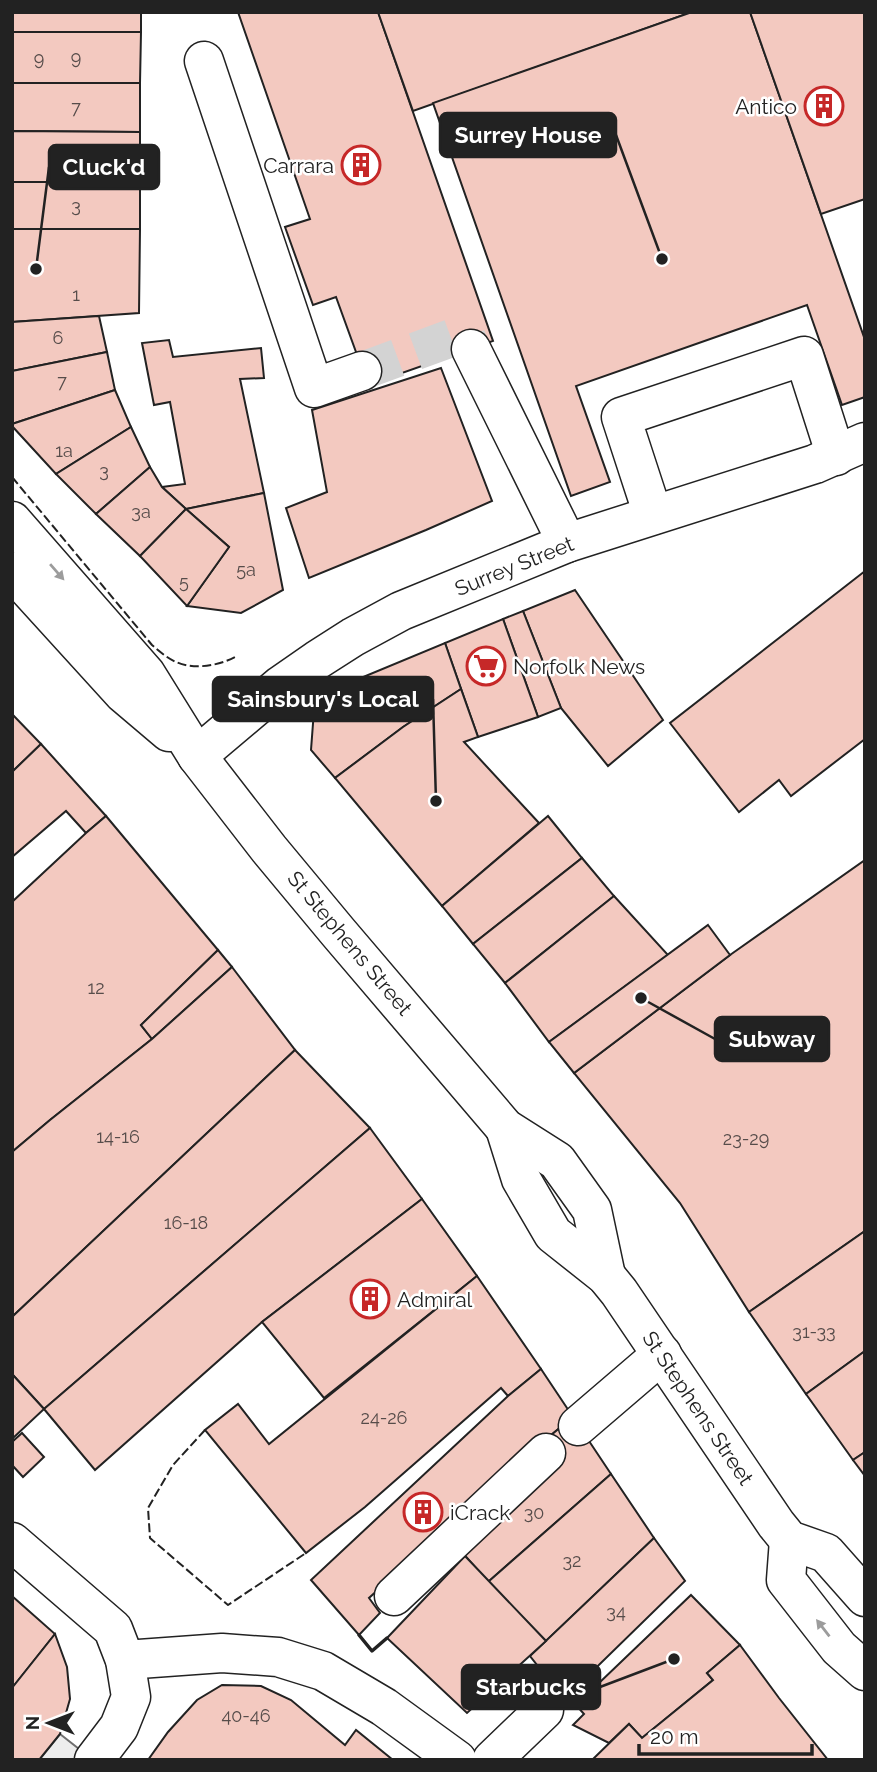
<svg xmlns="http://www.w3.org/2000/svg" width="877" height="1772" font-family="Raleway,sans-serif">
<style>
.parking{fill:#ededed;stroke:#6f6f6f;stroke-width:2}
.building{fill:#f3c9c0;stroke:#222;stroke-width:2}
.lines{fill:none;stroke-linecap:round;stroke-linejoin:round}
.minor-tunnel{stroke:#d3d3d3;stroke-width:38;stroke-dasharray:38 19;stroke-linecap:butt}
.minor-casing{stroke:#222;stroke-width:41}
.minor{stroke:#fff;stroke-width:38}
.fence{stroke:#222;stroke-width:2;stroke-dasharray:9 3.5;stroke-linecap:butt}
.wall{stroke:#222;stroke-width:3.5}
.oneway{fill:#9c9c9c}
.labels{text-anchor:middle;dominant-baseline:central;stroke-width:5;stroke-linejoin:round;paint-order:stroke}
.number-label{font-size:18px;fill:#564c4a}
.poi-label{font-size:21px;fill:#222;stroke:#fff;text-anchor:start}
.street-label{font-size:21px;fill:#222;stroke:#fff}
.leader{fill:none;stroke:#222;stroke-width:2.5}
.callout-dot{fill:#222;stroke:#fff;stroke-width:2.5}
.callout{fill:#222;stroke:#222;stroke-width:2.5}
.callout-label{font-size:23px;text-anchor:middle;font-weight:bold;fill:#fff}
</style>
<rect width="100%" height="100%" fill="#fff"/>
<polygon class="parking" points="60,1734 93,1760 39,1760"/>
<g class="building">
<rect x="12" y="12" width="129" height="20"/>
<polygon points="238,12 378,12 493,341 368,385 336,297 313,305 285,227 310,219"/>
<polygon points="378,12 692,12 413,111"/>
<polygon points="692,12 750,12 865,340 865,397 842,405 807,305 576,386 610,482 571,496 433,103"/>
<polygon points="750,12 865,12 865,199 821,214"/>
<polygon points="12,32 141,32 140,83 12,83"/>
<polygon points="12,83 140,83 140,132 12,131"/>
<polygon points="12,131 140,132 140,182 12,182"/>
<rect x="12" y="182" width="128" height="47"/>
<polygon points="12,229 140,229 139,313 12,322"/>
<polygon points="99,316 107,352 12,371 12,322"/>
<polygon points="169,340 173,357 261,348 264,378 240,379 264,493 186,509 162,487 185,484 170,402 154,405 142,343"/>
<polygon points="107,352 115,390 12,424 12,371"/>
<polygon points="441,368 492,501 426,530 309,578 286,508 327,492 312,410"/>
<polygon points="115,390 131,427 56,474 12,426 12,424"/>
<polygon points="131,427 150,467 96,514 56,474"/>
<polygon points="150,467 162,487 186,509 140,556 96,514"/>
<polygon points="264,493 283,590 241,613 187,606 229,547 186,509"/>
<polygon points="186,509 229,547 187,606 140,556"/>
<polygon points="865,571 865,739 791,796 779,780 739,812 670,723"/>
<polygon points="575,590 663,720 608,766 561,708 523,611"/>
<polygon points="523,611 561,708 538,717 503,619"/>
<polygon points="503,619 538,717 478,737 445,643"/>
<polygon points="445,643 461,689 403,727 335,778 311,750 315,697"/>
<polygon points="461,689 478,737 464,742 539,823 442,906 335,778 403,727"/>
<polygon points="12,714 41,744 12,772"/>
<polygon points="41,744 106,816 86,833 66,811 12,857 12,772"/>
<polygon points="106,816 218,950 141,1025 152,1039 50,1120 12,1152 12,902 86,833"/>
<polygon points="548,816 582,858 473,944 442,906"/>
<polygon points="582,858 614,896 505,983 473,944"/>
<polygon points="865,860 865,1231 749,1312 680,1203 574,1073 730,955"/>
<polygon points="614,896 668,955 549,1042 505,983"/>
<polygon points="708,925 730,955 574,1073 549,1042"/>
<polygon points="218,950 232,967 152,1039 141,1025"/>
<polygon points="232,967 295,1050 12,1317 12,1152 50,1120 152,1039"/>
<polygon points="295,1050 370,1128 44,1409 12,1374 12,1317"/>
<polygon points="370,1128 422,1199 262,1322 95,1470 44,1409"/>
<polygon points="422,1199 477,1276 324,1398 262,1322"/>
<polygon points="865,1231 865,1351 806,1394 749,1312"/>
<polygon points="477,1276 541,1369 508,1396 501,1388 365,1507 306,1553 205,1430 238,1404 269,1444"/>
<polygon points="865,1351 865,1452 853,1460 806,1394"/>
<polygon points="541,1369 573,1417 539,1445 369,1598 380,1613 359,1635 311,1580 508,1396"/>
<polygon points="12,1374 44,1409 12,1439"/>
<polygon points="573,1417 611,1474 488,1582 460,1550 539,1445"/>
<polygon points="22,1433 44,1457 23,1477 12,1465 12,1442"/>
<polygon points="865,1452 865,1476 853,1460"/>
<polygon points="611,1474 654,1538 546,1641 488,1582"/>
<polygon points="654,1538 685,1581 564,1699 530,1656"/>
<polygon points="465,1556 546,1641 467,1713 387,1638"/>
<polygon points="691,1595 740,1645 707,1673 713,1680 642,1738 629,1724 609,1743 573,1725 584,1714 576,1705"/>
<polygon points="12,1596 55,1634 12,1688"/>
<polygon points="55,1634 67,1667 70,1699 60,1734 39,1760 12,1760 12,1688"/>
<polygon points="740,1645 779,1698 828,1760 592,1760 629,1724 642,1738 713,1680 707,1673"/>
<polygon points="222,1685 261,1686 291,1700 345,1745 356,1730 393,1760 148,1760 168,1732 197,1700"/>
</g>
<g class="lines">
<polyline class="minor-tunnel" points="362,371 465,333 471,349"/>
<defs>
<g id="minor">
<polyline points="204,61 314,388 362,371"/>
<polyline points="471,349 567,543"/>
<polyline points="653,515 621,417 804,356 836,456"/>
<polyline points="12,521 146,674 197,756 269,849 338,932 505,1128 557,1161 592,1210 606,1276"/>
<polyline points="12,571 123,693 169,732"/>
<polyline points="197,756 281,685 317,660 353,637 401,611 567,543 815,464 865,442"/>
<polyline points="505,1128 521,1179 553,1234 606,1276 619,1292 776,1524 789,1540 826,1553 865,1597"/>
<polyline points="578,1426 662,1354"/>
<polyline points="789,1540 786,1580 839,1648 865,1671"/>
<polyline points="12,1542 113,1629 125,1660 131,1697 119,1727 94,1760"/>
<polyline points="394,1596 546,1453"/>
<polyline points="125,1660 222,1653 278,1657 323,1671 384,1707 457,1760"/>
<polyline points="492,1760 544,1710"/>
</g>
</defs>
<use href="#minor" class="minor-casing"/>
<use href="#minor" class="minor"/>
<g class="fence">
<path d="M 12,477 L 152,645 C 159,651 167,658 176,662 C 194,670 219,666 237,656"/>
<polyline points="205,1430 173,1465 148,1508 150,1538 228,1605 306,1553"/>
</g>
<polyline class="wall" points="359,1635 372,1651 387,1638"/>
</g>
<defs><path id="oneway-solid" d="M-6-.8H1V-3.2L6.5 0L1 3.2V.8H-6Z" transform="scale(1.75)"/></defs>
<g class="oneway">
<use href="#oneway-solid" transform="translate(57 572) rotate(49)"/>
<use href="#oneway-solid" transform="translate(823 1628) rotate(-128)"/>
</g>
<defs>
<symbol id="building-ring" viewBox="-11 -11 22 22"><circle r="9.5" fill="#fff" stroke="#c62828" stroke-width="1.5"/><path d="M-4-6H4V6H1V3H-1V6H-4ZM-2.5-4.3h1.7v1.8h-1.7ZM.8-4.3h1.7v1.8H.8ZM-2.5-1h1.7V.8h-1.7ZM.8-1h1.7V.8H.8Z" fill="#c62828"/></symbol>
<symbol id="supermarket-ring" viewBox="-11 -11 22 22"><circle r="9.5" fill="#fff" stroke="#c62828" stroke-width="1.5"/><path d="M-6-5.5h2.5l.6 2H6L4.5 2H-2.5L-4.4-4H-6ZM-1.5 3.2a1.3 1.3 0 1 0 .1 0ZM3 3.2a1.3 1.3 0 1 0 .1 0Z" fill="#c62828"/></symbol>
</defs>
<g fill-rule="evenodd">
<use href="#building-ring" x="802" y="84" width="44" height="44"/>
<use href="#building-ring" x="339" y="143" width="44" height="44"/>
<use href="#supermarket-ring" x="464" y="644" width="44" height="44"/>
<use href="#building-ring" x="348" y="1277" width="44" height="44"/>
<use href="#building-ring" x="401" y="1490" width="44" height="44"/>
</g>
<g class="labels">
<g class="number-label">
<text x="76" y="57">9</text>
<text x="39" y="58">9</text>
<text x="76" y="107">7</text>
<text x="76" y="205">3</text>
<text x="76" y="294">1</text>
<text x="58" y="337">6</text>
<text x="62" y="381">7</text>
<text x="64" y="450">1a</text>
<text x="104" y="470">3</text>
<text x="141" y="511">3a</text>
<text x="246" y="569">5a</text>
<text x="184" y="581">5</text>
<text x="96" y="987">12</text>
<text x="118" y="1136">14-16</text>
<text x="746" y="1138">23-29</text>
<text x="186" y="1222">16-18</text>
<text x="814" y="1331">31-33</text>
<text x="384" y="1417">24-26</text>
<text x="534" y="1512">30</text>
<text x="572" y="1560">32</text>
<text x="616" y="1611">34</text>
<text x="246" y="1715">40-46</text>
</g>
<g class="poi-label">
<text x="797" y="106" text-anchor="end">Antico</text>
<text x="334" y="165" text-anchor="end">Carrara</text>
<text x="513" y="666">Norfolk News</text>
<text x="397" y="1299">Admiral</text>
<text x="450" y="1512">iCrack</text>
</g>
<g class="street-label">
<text transform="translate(514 566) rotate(-22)">Surrey Street</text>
<text transform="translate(350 943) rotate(50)">St Stephens Street</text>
<text transform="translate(698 1408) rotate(56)">St Stephens Street</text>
</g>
</g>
<path class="leader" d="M662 259L616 135M36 269L49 167M436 801L433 699M641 998L715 1039M674 1659L600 1687"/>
<g class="callout-dot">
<circle cx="662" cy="259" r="7"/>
<circle cx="36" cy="269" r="7"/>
<circle cx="436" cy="801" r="7"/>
<circle cx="641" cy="998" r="7"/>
<circle cx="674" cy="1659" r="7"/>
</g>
<g class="callout">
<rect x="440" y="113" width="176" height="44" rx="7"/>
<rect x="49" y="145" width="110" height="44" rx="7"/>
<rect x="213" y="677" width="220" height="44" rx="7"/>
<rect x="715" y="1017" width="114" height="44" rx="7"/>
<rect x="462" y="1665" width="138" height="44" rx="7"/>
</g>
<g class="callout-label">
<text x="528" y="143">Surrey House</text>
<text x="104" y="175">Cluck'd</text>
<text x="323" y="707">Sainsbury's Local</text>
<text x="772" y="1047">Subway</text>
<text x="531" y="1695">Starbucks</text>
</g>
<rect width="877" height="1772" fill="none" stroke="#222222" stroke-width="28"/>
<g transform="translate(49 1723) rotate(270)" stroke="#ffffff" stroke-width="5" paint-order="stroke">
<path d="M0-5L12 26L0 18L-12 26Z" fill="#222222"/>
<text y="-10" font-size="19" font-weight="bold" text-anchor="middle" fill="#222222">N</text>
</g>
<path d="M639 1744v10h173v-10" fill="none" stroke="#222222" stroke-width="3.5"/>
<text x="650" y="1744" font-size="21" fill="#222222" stroke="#ffffff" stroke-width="5" paint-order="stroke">20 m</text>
</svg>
